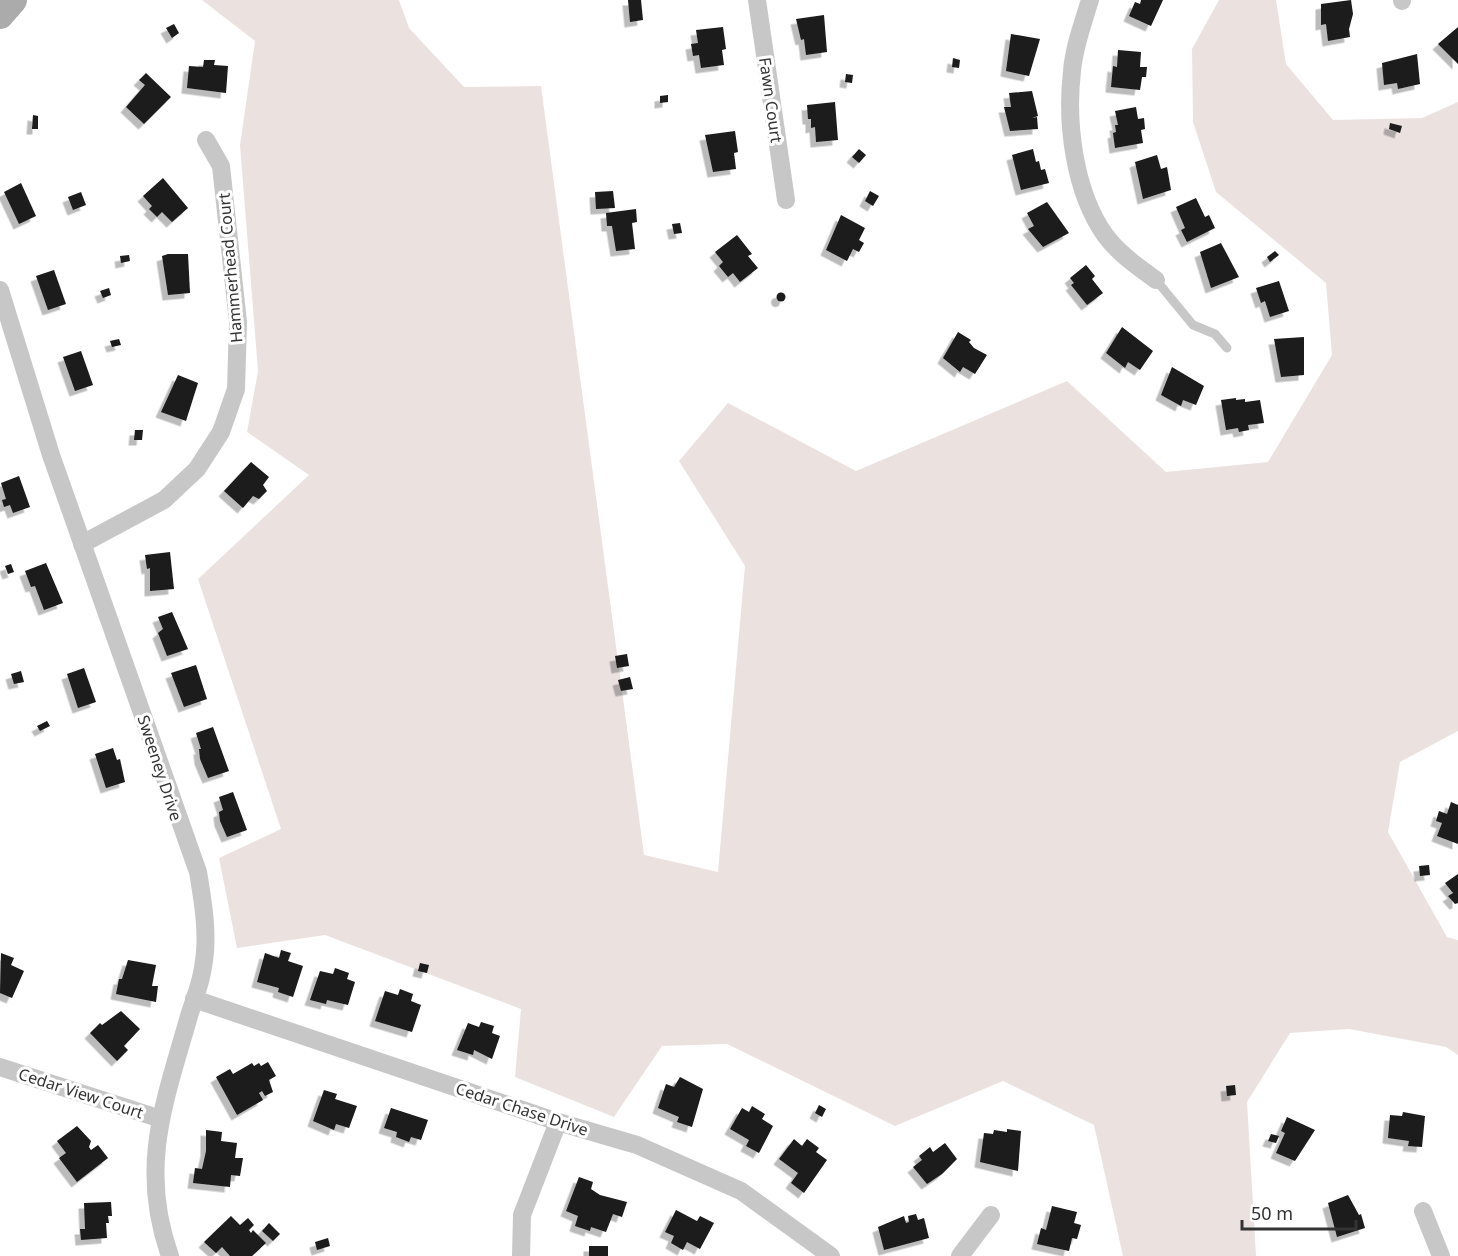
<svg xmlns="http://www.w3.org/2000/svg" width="1458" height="1256" font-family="'Noto Sans',sans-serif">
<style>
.green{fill:#ebe2e0}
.building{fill:#1a1a1a;filter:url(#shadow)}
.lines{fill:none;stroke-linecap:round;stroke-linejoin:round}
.lane{stroke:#c7c7c7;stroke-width:9}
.street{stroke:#c7c7c7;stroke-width:18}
.primary{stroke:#ababab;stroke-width:28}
.labels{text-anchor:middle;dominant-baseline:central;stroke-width:6;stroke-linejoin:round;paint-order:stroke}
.street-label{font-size:16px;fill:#333;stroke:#fff}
</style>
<defs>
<filter id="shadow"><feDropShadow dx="-5.5" dy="5.5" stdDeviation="0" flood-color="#0004"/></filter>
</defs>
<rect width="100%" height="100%" fill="#fff"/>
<polygon class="green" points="202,0 399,0 409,28 464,87 541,86 644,855 718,872 745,566 679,461 728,403 856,471 1067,381 1166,472 1268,462 1332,355 1326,283 1216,192 1193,122 1192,49 1219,0 1276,0 1286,64 1333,120 1422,118 1458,102 1458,731 1400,762 1388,832 1447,937 1458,940 1458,1055 1446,1047 1349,1029 1290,1033 1247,1102 1256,1256 1123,1256 1094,1125 1003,1081 895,1126 727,1044 662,1046 614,1117 515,1077 521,1009 325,935 237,948 219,858 281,829 198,579 309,475 247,432 258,371 240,145 255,41"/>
<g class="building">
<polygon points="628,0 641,0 643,20 630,22"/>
<polygon points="1141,0 1163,0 1151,26 1129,16 1135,2 1140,4"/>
<polygon points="1351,0 1353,14 1349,29 1350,37 1328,41 1326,24 1321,25 1321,4"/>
<polygon points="824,15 827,52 806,55 804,39 801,40 796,19"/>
<polygon points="174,24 179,33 172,38 166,28"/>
<polygon points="723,27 726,49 722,50 724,65 701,68 699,55 693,56 691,44 698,43 696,30"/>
<polygon points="1458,27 1458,64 1438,44"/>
<polygon points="1011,34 1040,39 1029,76 1006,71"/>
<polygon points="1118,50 1141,52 1140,67 1147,67 1146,77 1142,77 1140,90 1111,87 1113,66 1117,67"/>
<polygon points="1417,54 1420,84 1398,89 1397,83 1384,85 1382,63"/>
<polygon points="953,58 960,60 959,68 952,67"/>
<polygon points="204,60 215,60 214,65 228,66 226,93 187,88 189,66 203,67"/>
<polygon points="146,73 171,97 144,124 126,107 145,85 139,80"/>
<polygon points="846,74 853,75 852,83 845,82"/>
<polygon points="1032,91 1038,116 1032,118 1037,117 1038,129 1010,131 1004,107 1011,107 1009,93"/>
<polygon points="668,95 668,102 660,103 660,96"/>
<polygon points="835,102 838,140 816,142 815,127 811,128 811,119 808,119 807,105"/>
<polygon points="1136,107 1138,119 1144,118 1145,129 1141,130 1143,143 1115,148 1113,133 1116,132 1115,125 1118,125 1115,111"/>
<polygon points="33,115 38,116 38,129 32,129"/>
<polygon points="1390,123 1402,126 1400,133 1389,129"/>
<polygon points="735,131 738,152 734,153 736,169 713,172 705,135"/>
<polygon points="859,149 866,155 859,163 852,157"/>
<polygon points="1033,149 1036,162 1039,161 1041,170 1045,169 1049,183 1021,190 1012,155"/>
<polygon points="1157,155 1161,169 1167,167 1171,190 1143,199 1135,162"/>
<polygon points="163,178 188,208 172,222 162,212 157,217 149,209 152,206 143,196"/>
<polygon points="21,183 36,216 19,224 4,192"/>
<polygon points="613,191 615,208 596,209 595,192"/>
<polygon points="870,191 879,196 873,206 865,201"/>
<polygon points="81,192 86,205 73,210 68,197"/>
<polygon points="1196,198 1205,217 1209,215 1215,228 1187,242 1181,230 1185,228 1176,207"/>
<polygon points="1047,202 1069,233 1043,247 1028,229 1034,226 1027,213"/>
<polygon points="636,209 637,222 632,223 635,249 616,251 612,226 607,226 606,213"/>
<polygon points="841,215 865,228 859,240 864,243 859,252 853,249 847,261 826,250"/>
<polygon points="680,223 682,233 674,234 672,224"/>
<polygon points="737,235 752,254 748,256 758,268 740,282 733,273 728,277 719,266 723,262 715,252"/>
<polygon points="1221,243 1239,277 1211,288 1200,252"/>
<polygon points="1275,251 1279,255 1270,262 1267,257"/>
<polygon points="168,254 188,254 190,293 168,295 162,256"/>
<polygon points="129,255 130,261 121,263 120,256"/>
<polygon points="1086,265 1095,276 1092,279 1103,293 1087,305 1071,285 1074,283 1070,278"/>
<polygon points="54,270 66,304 48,310 36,276"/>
<polygon points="1279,281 1289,311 1270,317 1265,301 1261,303 1256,288"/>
<polygon points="109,288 111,295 103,298 100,291"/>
<circle cx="781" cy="297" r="4.5"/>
<polygon points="1122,327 1153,351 1140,370 1128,362 1125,368 1106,353"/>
<polygon points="958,332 971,340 969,342 974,348 987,355 975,374 963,367 960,372 943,358"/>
<polygon points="1304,337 1304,375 1281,377 1274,339"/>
<polygon points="119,339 121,345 112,347 110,341"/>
<polygon points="81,351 93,385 75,391 63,357"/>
<polygon points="1172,367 1204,386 1196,405 1183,400 1181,406 1161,395"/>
<polygon points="178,375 198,383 186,421 161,412"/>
<polygon points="1236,398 1236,400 1245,399 1245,402 1260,400 1264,423 1248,425 1249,430 1239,432 1238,428 1226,430 1221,400"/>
<polygon points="135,430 143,430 142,440 134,440"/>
<polygon points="251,462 269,477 263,485 267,491 259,499 253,496 243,508 224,491"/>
<polygon points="19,476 30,507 13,513 10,505 4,507 2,500 6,499 1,483"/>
<polygon points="170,552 174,589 150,591 150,568 147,569 145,555"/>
<polygon points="46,563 63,603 44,610 35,586 31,587 25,571"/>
<polygon points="11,564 14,572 8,574 5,566"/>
<polygon points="172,612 188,649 167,656 158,633 163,629 158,617"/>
<polygon points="627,654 629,666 617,668 615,656"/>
<polygon points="196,665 207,699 184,707 171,673"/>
<polygon points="84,668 96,702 78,708 67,674"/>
<polygon points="21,671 24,682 14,684 11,674"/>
<polygon points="630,677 633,689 621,691 618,680"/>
<polygon points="47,721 50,726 40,731 37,726"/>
<polygon points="213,727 229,771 208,778 200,759 199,749 201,749 196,733"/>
<polygon points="113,748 117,760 120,759 125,782 106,788 95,754"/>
<polygon points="233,792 247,830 227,837 220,821 219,812 223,810 219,797"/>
<polygon points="1451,802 1458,805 1458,844 1437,836 1442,823 1436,821 1439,811 1447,814"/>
<polygon points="1429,865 1430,875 1420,876 1419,866"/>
<polygon points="1458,874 1458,903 1455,904 1448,896 1453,893 1445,883"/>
<polygon points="281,950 291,953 288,961 303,966 293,997 278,992 279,988 257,982 265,953 279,958"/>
<polygon points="1,953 14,958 11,965 24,971 12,998 0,993"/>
<polygon points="128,960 156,965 152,986 158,986 156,1002 116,994 119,979 122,979"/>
<polygon points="420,963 429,965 427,973 418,971"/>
<polygon points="335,968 349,973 347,979 355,982 348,1005 327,1000 326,1004 310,1000 320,971 333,974"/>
<polygon points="400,989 413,994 411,1001 421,1005 412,1032 375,1021 385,991 398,995"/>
<polygon points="121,1011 140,1029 124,1046 128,1050 117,1061 90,1033 100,1023 102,1025"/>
<polygon points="481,1022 494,1026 492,1033 500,1036 492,1059 474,1050 473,1055 457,1050 468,1023 479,1027"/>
<polygon points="268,1062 276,1076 269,1080 273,1092 265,1096 262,1091 259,1093 263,1100 237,1115 216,1077 230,1069 233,1074 252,1063 254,1066 259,1063 261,1066"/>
<polygon points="680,1077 703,1089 692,1127 677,1122 679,1117 658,1108 666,1084 674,1087"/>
<polygon points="1235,1085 1236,1095 1227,1096 1226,1086"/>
<polygon points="324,1090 337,1094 335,1099 357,1106 349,1128 336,1124 334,1130 313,1121"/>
<polygon points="819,1105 826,1109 822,1117 815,1113"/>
<polygon points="752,1106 765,1114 762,1119 773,1126 759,1153 746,1146 749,1140 730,1129 742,1108 749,1112"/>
<polygon points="391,1108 428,1120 421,1140 411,1137 409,1142 396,1137 397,1132 384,1128"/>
<polygon points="1403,1112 1425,1116 1422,1147 1408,1146 1409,1141 1388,1138 1390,1115 1402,1116"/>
<polygon points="1287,1117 1315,1130 1295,1161 1276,1153 1285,1133 1281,1131"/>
<polygon points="77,1126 91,1141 89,1147 91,1150 98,1145 108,1158 77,1182 59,1158 66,1153 57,1141"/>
<polygon points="1007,1129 1021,1131 1018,1171 980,1162 984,1133 993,1134 994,1130 1007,1132"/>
<polygon points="206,1130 222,1132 221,1141 237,1143 235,1158 243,1158 240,1176 231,1175 230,1187 193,1183 195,1168 202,1169 206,1151"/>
<polygon points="1271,1134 1279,1136 1276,1143 1268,1141"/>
<polygon points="794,1139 802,1146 807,1139 819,1148 816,1152 827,1160 804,1193 791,1183 798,1173 779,1159"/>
<polygon points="945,1143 957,1159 942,1174 927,1184 913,1167 922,1160 919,1156 930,1147 933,1152"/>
<polygon points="579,1177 593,1182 591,1189 600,1195 627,1202 622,1217 613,1214 606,1232 591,1227 590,1231 575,1226 578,1216 566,1211"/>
<polygon points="1348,1195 1359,1215 1361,1214 1365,1228 1337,1237 1328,1203"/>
<polygon points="111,1202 112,1216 108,1216 109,1223 106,1223 107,1238 81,1240 80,1229 85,1229 84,1203"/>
<polygon points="1052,1206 1077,1212 1074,1223 1081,1225 1077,1239 1072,1238 1069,1251 1037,1244 1041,1228 1046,1230"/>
<polygon points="676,1210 697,1221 700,1216 714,1223 700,1249 687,1242 683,1250 671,1243 674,1236 665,1232"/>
<polygon points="916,1214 918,1220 924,1218 929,1238 884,1250 878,1227 904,1216 906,1223 909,1222 908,1216"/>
<polygon points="231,1216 240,1225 248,1218 254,1225 249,1230 251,1233 253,1230 266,1243 252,1256 230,1256 222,1247 216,1253 204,1242"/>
<polygon points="269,1223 280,1234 273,1241 262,1231"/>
<polygon points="328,1238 330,1246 317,1250 315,1242"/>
<rect x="589" y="1246" width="19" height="10"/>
</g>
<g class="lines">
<polyline class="lane" points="1156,280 1193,325 1215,334 1227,348"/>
<g class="street">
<polyline points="757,0 786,200"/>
<path d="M 1090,0 C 1083,23 1074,47 1072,71 C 1066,123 1074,191 1105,235 C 1119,254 1137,266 1156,280"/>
<polyline points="1402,1 1402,0"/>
<path d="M 0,290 L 51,455 L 198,872 C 203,902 209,936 203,967 C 201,983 194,1000 189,1016 C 165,1101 138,1167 170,1256"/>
<polyline points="82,544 164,500 197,469 221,432 236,389 238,322 221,166 206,140"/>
<polyline points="194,999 558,1122 637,1145 741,1191 831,1256"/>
<polyline points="0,1067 161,1119"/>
<polyline points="1423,1211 1441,1256"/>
<polyline points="521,1256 522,1215 558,1122"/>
<polyline points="960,1256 991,1215"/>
</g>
<polyline class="primary" points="0,15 13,0"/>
</g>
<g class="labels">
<g class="street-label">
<text transform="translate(771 100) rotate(82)">Fawn Court</text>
<text transform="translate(230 268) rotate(-95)">Hammerhead Court</text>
<text transform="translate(160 768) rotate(72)">Sweeney Drive</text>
<text transform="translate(81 1093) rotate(18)">Cedar View Court</text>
<text transform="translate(522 1109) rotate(18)">Cedar Chase Drive</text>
</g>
</g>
<path d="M1242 1220v9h114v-9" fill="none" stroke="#333333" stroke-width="3"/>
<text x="1251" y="1220" font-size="18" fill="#333333" stroke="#ffffff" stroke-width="4.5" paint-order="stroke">50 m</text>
</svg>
